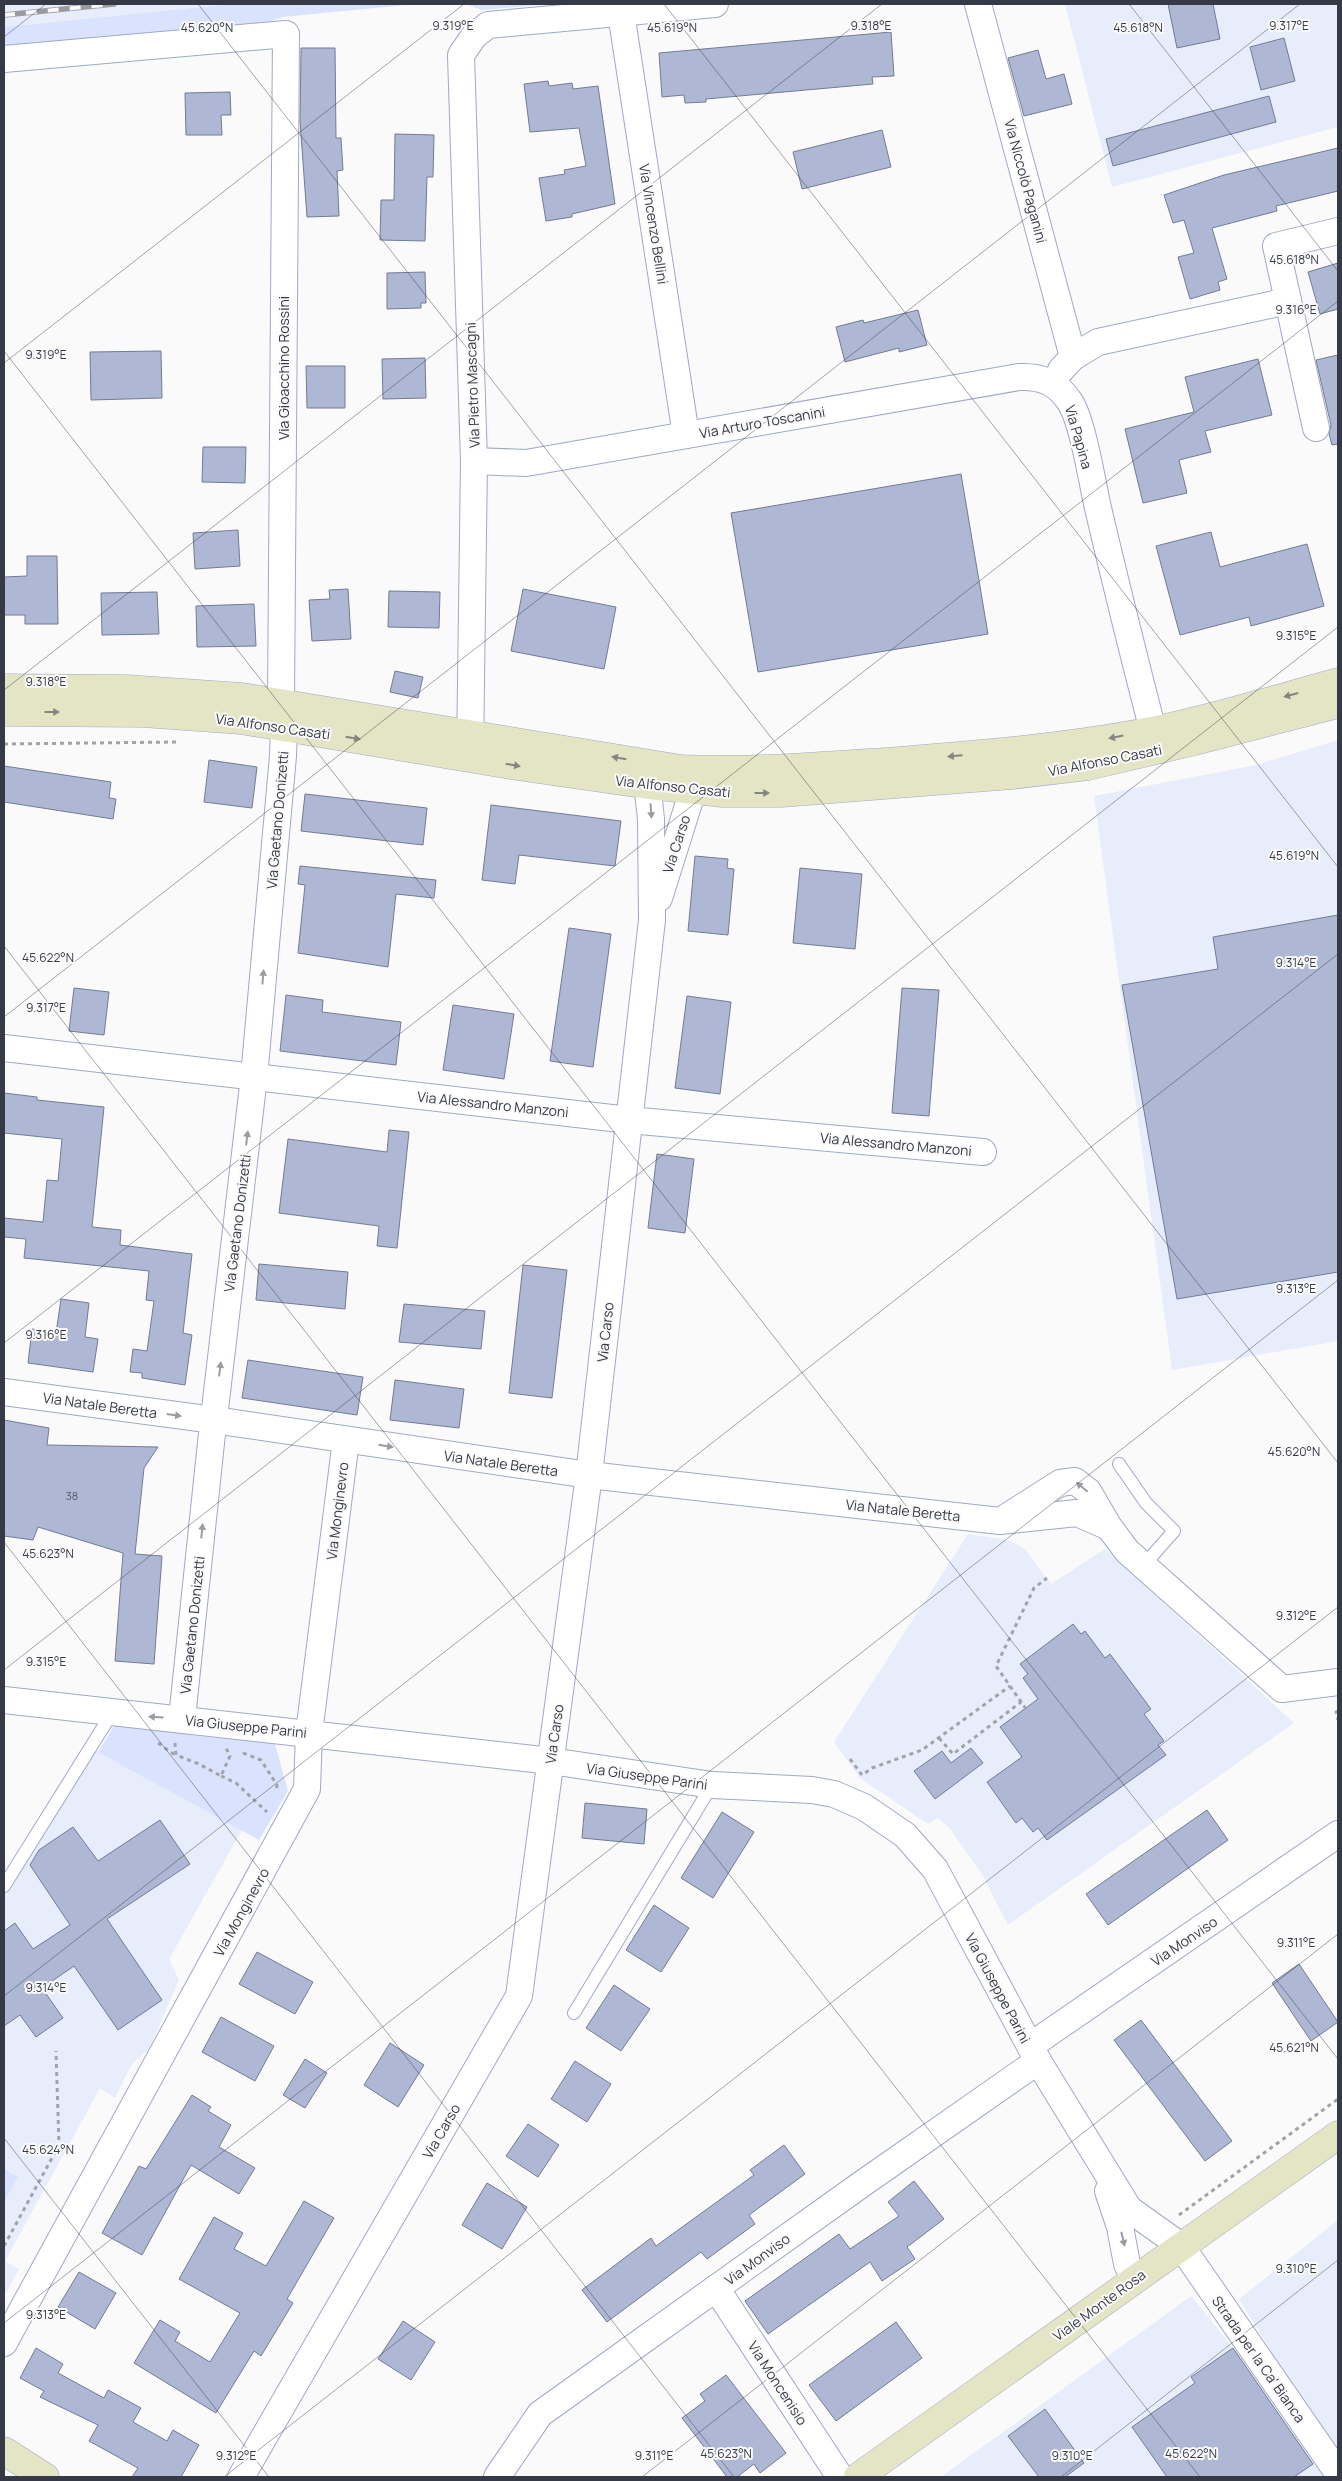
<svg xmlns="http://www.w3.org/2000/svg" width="1342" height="2481" font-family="Manrope,sans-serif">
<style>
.built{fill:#e8edfc}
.green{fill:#dae3fd}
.building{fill:#aeb8d4;stroke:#727b96}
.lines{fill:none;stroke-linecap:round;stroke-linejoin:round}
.lane-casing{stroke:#9fa9c5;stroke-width:14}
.street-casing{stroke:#9fa9c5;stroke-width:28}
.secondary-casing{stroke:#9fa9c5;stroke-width:29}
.path{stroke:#a1a3a8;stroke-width:3;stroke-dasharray:4 4;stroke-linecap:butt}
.lane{stroke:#fff;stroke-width:12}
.street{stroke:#fff;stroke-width:26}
.secondary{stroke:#e4e5c5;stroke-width:28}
.rail-casing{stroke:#999ba1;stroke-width:5.5}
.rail{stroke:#fafafa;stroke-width:4;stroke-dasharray:11;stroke-linecap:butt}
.oneway{fill:#84877f}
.oneway2{fill:#9a9ca2}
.ticks{fill:none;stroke:#363a46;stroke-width:1;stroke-opacity:0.45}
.labels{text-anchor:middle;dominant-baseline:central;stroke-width:4;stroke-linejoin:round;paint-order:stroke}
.number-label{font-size:11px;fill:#545a6a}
.street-label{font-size:14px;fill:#363a46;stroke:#fafafa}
.ticks-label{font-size:12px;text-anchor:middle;fill:#363a46;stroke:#fafafa;stroke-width:4;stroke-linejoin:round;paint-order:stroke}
</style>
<rect width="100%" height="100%" fill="#fafafa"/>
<g class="built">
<polygon points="4,4 231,4 4,27"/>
<polygon points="1065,4 1338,4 1338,127 1112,187"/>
<polygon points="1338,740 1338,1341 1172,1370 1094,796 1256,765"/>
<polygon points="968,1534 1007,1540 1024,1548 1051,1584 1105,1549 1294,1723 1008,1925 983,1876 950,1829 938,1818 928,1824 860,1778 834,1742"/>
<polygon points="85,1744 242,1830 169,1959 179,1980 149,2049 132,2064 115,2098 100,2088 5,2261 19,2269 4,2296 4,1880"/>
<polygon points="1338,2220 1338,2461 1239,2299"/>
<polygon points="1191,2296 1233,2348 1324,2477 941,2477"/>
</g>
<g class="green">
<polygon points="231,4 416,4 282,17 267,23 4,48 4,27"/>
<polygon points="466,4 551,4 482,10"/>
<polygon points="116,1723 198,1736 275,1744 288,1791 259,1840 98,1752"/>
<polygon points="4,2169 18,2177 5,2200 4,2199"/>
</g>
<g class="building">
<polygon points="1168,4 1213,4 1220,39 1177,48"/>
<polygon points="891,32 894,76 872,77 873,84 706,99 706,102 685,103 684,95 662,97 659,53"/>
<polygon points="1284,38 1295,81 1261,90 1250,47"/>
<polygon points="301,48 335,48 336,138 341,138 343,170 337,171 339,216 307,217 300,121"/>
<polygon points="1038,50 1046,79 1064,74 1072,104 1024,116 1008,58"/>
<polygon points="548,81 549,86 572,83 573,89 598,86 615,204 572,214 572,217 546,221 539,178 565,174 564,170 586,166 579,128 530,132 524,84"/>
<polygon points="230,92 231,115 221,115 222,135 186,135 185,93"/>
<polygon points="1269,96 1276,122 1113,166 1106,139"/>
<polygon points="882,130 891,167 802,189 793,152"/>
<polygon points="395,134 434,135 433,177 427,177 425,241 380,240 381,200 394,200"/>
<polygon points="1338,148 1338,191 1276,206 1277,211 1212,228 1227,279 1218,282 1220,290 1190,299 1178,257 1194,253 1184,220 1173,223 1164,195 1224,175"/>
<polygon points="1338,263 1338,309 1320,314 1308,272"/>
<polygon points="425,272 426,303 421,303 421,308 387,309 387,273"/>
<polygon points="918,310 927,345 899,352 899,348 845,362 836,327 863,320 864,323"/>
<polygon points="161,351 162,398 91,400 90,352"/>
<polygon points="1338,355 1338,444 1332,445 1329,434 1331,425 1316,360"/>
<polygon points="425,358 426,398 383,399 382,359"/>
<polygon points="1258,359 1272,415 1205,431 1211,452 1179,460 1187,493 1143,503 1125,429 1194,412 1185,377"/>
<polygon points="306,366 345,366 345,408 307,408"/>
<polygon points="203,447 246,447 245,483 202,482"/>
<polygon points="961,474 988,634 758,672 731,513"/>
<polygon points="238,530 240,566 195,569 193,533"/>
<polygon points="1211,532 1220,567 1307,544 1324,606 1251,626 1249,617 1180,635 1156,546"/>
<polygon points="27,556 57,556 58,624 25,624 25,615 4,615 4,577 27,576"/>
<polygon points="348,589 351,639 312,641 309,600 330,599 329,590"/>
<polygon points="523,589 616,607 604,669 511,651"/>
<polygon points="389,591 440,592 439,628 388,627"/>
<polygon points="157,592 159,634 102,635 101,593"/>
<polygon points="254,604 256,646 197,647 196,606"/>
<polygon points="395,671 423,677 418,698 390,692"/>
<polygon points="209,760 257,767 252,808 204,802"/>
<polygon points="4,766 111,782 109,798 116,799 113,819 4,802"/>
<polygon points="305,794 427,808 423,845 301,831"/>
<polygon points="491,805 621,821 615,866 519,855 515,884 482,880"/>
<polygon points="695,856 728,859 727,868 734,869 728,935 688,931"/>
<polygon points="300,866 436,880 434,898 396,894 388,967 298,953 305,885 298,884"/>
<polygon points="800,868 862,874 855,949 793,943"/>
<polygon points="1338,915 1338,1272 1177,1299 1122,985 1218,969 1213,937"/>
<polygon points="569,928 611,934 593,1067 550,1061"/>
<polygon points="74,988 109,992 104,1035 69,1031"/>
<polygon points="902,988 939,990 929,1116 892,1113"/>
<polygon points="286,995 323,1000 322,1012 401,1022 396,1065 280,1051"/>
<polygon points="687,996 731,1002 720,1094 675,1088"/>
<polygon points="453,1005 514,1014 504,1079 443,1070"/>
<polygon points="4,1093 37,1097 37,1100 104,1107 92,1227 121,1230 120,1245 192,1254 183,1333 192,1335 185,1385 142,1378 142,1373 130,1372 133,1349 147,1351 154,1301 146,1300 149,1271 24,1258 26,1239 4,1237 4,1218 43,1222 47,1180 58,1181 62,1139 4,1133"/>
<polygon points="389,1130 409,1132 397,1248 377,1246 379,1226 279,1213 288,1139 387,1152"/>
<polygon points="657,1154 694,1159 685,1233 648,1228"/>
<polygon points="259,1264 348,1272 345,1309 256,1300"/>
<polygon points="523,1265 567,1270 552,1398 509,1393"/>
<polygon points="61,1299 89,1303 85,1337 98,1339 93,1372 28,1363 32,1329 56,1333"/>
<polygon points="404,1304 485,1311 481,1349 399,1342"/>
<polygon points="248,1360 363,1377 357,1415 242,1398"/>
<polygon points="395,1380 464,1389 459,1428 390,1420"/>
<polygon points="4,1420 49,1428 47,1445 158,1447 144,1468 135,1554 162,1556 154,1664 115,1661 123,1553 38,1527 33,1540 4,1536"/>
<polygon points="1073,1624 1081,1634 1085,1631 1105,1658 1110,1654 1151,1709 1144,1714 1164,1741 1158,1745 1166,1755 1047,1840 1038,1828 1033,1832 1022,1818 1016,1823 987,1782 1022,1757 1000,1727 1038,1699 1023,1678 1028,1674 1020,1664"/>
<polygon points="971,1748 983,1763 935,1799 914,1771 942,1751 951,1763"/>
<polygon points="585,1803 647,1809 644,1844 582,1838"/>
<polygon points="1207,1810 1228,1840 1108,1925 1086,1894"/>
<polygon points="722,1812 754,1832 713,1898 681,1878"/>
<polygon points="160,1820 190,1864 107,1919 162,2000 118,2030 74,1966 42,1988 63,2018 36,2037 20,2015 4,2026 4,1931 15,1923 33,1949 70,1925 30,1865 39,1850 73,1827 98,1861"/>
<polygon points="654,1905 689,1928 661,1972 626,1950"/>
<polygon points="257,1952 313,1982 295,2014 239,1984"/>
<polygon points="1299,1964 1338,2022 1311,2041 1272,1983"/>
<polygon points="614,1985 650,2009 621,2051 586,2028"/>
<polygon points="221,2017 274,2046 255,2081 202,2052"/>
<polygon points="1141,2020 1232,2141 1205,2161 1114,2040"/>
<polygon points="390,2043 424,2065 398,2107 364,2085"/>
<polygon points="305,2059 327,2073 305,2108 283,2095"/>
<polygon points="575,2061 611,2084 587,2122 551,2099"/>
<polygon points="192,2095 211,2107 208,2111 231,2125 219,2147 255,2168 239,2194 191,2165 142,2255 102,2233 139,2166 146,2169"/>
<polygon points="528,2124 559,2145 538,2177 506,2156"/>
<polygon points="784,2145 805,2174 749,2215 755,2224 707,2259 701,2252 607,2322 582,2290 651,2238 656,2246 754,2175 750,2170"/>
<polygon points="914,2181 944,2219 907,2247 915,2259 882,2281 870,2262 768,2334 745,2301 839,2234 850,2249 899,2216 888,2202"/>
<polygon points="487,2183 527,2207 502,2249 462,2225"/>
<polygon points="304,2201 334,2218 287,2299 293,2303 261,2356 254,2351 216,2413 134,2363 160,2320 180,2332 175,2341 210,2362 240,2313 179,2279 214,2217 243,2233 234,2249 266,2266"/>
<polygon points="79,2272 116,2293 95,2329 58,2307"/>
<polygon points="403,2321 435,2342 411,2380 378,2359"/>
<polygon points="896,2322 922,2358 836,2421 809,2385"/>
<polygon points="36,2348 63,2364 58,2373 104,2398 108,2390 141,2408 133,2422 167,2441 173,2430 199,2445 181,2477 132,2477 138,2468 89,2441 98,2425 40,2397 44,2391 20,2378"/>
<polygon points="1233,2348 1313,2464 1294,2477 1167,2477 1132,2427 1195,2383 1191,2377"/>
<polygon points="726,2375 786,2453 760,2473 754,2464 737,2477 727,2477 682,2418 705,2401 700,2394"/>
<polygon points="1045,2409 1084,2463 1065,2477 1039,2477 1008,2436"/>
</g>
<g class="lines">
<defs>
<g id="lane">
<polyline points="1119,1464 1146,1503 1174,1531 1143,1566"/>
<polyline points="4,1886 112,1713"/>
<polyline points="574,2013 712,1785"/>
</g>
<g id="street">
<polyline points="978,4 1073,357"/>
<polyline points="621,13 686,435"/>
<polyline points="4,59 286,34 281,703 284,727 283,756 254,1077 211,1443 182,1718"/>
<polyline points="1061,370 1073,357 1098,342 1288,301"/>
<polyline points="1316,428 1276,246 1338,231"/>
<path d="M 474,461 L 526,463 L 1019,377 C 1041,376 1057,382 1070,402 C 1083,422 1092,482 1098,508 C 1117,589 1137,669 1158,750"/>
<polyline points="470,756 474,461 461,55 474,36 488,25 715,4"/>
<polyline points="659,898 693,790 703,772"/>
<polyline points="4,1048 629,1120 983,1152"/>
<polyline points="4,1392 214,1420 589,1475 1000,1521 1077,1513 1109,1527"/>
<polyline points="1005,1518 1060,1483 1075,1481 1088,1491 1109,1527 1127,1551 1282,1689 1338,1682"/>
<polyline points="4,1700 551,1761 712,1785 812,1790 834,1794 864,1807 905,1835 935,1869 1038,2061 1129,2209 1181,2246 1338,2473"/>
<polyline points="1030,2046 1338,1834"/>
<polyline points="1108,2191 1120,2227 1127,2264 1134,2280"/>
<polyline points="716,2288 840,2477"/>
<polyline points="4,2343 307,1789 309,1733 346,1440"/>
<polyline points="241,2477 519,1996 589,1475 652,920 651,819 645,764"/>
<polyline points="497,2477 540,2414 859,2186 1038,2061"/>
</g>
<g id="secondary">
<path d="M 4,688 L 126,689 L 242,697 L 681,769 C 750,772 817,766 885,762 C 974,755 1064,748 1152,731 C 1215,718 1276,699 1338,682"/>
<polyline points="4,712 143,713 241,720 517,766 649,785 723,793 781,793 1012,775 1088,766 1195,741 1338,704"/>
<polyline points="4,2451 45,2477"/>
<polyline points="858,2477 1338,2135"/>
</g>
</defs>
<use href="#lane" class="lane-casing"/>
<use href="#street" class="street-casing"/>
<use href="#secondary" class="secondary-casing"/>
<g class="path">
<polyline points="4,744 176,742"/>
<polyline points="1026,1709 996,1666 1034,1588 1047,1578"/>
<polyline points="1338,1711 1336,1712 1338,1720"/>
<polyline points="939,1738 953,1754 1021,1702"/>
<polyline points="158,1743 175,1755"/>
<polyline points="175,1743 176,1755 199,1764 221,1776 230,1756 226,1748"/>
<polyline points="243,1753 261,1760 277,1785 276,1792"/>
<polyline points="850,1759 862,1775 872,1768 922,1750 1010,1686"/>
<polyline points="221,1776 236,1783 267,1812"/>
<polyline points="1179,2215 1338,2099"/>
<polyline points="4,2246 59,2145 56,2051"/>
</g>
<use href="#lane" class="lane"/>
<use href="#street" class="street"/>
<use href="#secondary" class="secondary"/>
<defs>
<polyline id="rail" points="4,15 114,4"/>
</defs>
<use href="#rail" class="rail-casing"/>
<use href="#rail" class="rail"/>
</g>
<defs><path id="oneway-solid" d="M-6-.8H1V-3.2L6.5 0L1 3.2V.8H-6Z" transform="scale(1.25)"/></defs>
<g class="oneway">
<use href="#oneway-solid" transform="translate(1291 695) rotate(165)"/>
<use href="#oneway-solid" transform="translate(52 712)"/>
<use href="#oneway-solid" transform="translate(1116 737) rotate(169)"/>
<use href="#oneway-solid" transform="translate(353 738) rotate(9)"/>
<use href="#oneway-solid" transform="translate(955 756) rotate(175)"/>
<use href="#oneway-solid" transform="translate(619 758) rotate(-170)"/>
<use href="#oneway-solid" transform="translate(513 765) rotate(10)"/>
<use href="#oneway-solid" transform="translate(762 793)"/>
</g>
<g class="oneway2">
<use href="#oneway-solid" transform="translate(651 811) rotate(86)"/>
<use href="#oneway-solid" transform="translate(263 977) rotate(-85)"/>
<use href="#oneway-solid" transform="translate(247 1138) rotate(-83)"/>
<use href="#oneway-solid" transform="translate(220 1369) rotate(-83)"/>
<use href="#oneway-solid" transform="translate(174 1415) rotate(8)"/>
<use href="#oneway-solid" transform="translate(386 1446) rotate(9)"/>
<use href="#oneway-solid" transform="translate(1082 1487) rotate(-140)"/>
<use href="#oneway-solid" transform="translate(202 1531) rotate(-84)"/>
<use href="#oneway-solid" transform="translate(156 1717) rotate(-176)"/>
<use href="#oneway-solid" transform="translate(1123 2239) rotate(77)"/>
</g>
<path class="ticks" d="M 198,4 L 1338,1463M 664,4 L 1338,867M 1129,4 L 1338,271M 4,37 L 46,4M 4,351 L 1338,2059M 4,363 L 464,4M 4,690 L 882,4M 4,946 L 1200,2477M 4,1017 L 1300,4M 4,1343 L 1338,301M 4,1542 L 734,2477M 4,1670 L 1338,627M 4,1996 L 1338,954M 4,2138 L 269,2477M 4,2323 L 1338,1280M 224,2477 L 1338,1607M 642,2477 L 1338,1934M 1061,2477 L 1338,2260"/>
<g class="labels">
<g class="number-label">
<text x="72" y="1495">38</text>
</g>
<g class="street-label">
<text transform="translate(1026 181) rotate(75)">Via Niccolò Paganini</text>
<text transform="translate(654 224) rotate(81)">Via Vincenzo Bellini</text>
<text transform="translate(283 368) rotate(-90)">Via Gioacchino Rossini</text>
<text transform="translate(472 385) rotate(-92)">Via Pietro Mascagni</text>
<text transform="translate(762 422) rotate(-10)">Via Arturo Toscanini</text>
<text transform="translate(1079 437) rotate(74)">Via Papina</text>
<text transform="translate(273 726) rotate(8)">Via Alfonso Casati</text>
<text transform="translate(1105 760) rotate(-11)">Via Alfonso Casati</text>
<text transform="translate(673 786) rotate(6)">Via Alfonso Casati</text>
<text transform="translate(277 820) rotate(-85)">Via Gaetano Donizetti</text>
<text transform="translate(676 844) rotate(-72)">Via Carso</text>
<text transform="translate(493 1104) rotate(6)">Via Alessandro Manzoni</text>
<text transform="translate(896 1144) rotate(5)">Via Alessandro Manzoni</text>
<text transform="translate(237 1223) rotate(-83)">Via Gaetano Donizetti</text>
<text transform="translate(605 1332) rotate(-84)">Via Carso</text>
<text transform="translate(100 1405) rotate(8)">Via Natale Beretta</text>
<text transform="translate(501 1463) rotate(8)">Via Natale Beretta</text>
<text transform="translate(903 1510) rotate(6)">Via Natale Beretta</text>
<text transform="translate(337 1511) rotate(-83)">Via Monginevro</text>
<text transform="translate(192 1625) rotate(-84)">Via Gaetano Donizetti</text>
<text transform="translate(246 1726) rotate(6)">Via Giuseppe Parini</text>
<text transform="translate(554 1734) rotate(-82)">Via Carso</text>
<text transform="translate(647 1776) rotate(8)">Via Giuseppe Parini</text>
<text transform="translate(241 1912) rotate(-61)">Via Monginevro</text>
<text transform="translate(1184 1941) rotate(-34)">Via Monviso</text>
<text transform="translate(998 1988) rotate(62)">Via Giuseppe Parini</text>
<text transform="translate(441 2131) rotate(-60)">Via Carso</text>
<text transform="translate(757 2259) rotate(-36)">Via Monviso</text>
<text transform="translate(1099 2305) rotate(-36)">Viale Monte Rosa</text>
<text transform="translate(1259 2359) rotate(55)">Strada per la Ca' Bianca</text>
<text transform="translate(778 2383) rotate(57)">Via Moncenisio</text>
</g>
</g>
<g class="ticks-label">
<text x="453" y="30">9.319°E</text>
<text x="1289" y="30">9.317°E</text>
<text x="871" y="30">9.318°E</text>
<text x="207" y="32">45.620°N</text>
<text x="672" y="32">45.619°N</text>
<text x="1138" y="32">45.618°N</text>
<text x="1294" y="264">45.618°N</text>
<text x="1296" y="314">9.316°E</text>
<text x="46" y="359">9.319°E</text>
<text x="1296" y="640">9.315°E</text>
<text x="46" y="686">9.318°E</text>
<text x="1294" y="860">45.619°N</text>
<text x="48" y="962">45.622°N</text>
<text x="1296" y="967">9.314°E</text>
<text x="46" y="1012">9.317°E</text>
<text x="1296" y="1293">9.313°E</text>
<text x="46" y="1339">9.316°E</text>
<text x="1294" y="1456">45.620°N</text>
<text x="48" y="1558">45.623°N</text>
<text x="1296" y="1620">9.312°E</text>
<text x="46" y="1666">9.315°E</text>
<text x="1296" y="1947">9.311°E</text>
<text x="46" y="1992">9.314°E</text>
<text x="1294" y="2052">45.621°N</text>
<text x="48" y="2154">45.624°N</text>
<text x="1296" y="2273">9.310°E</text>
<text x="46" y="2319">9.313°E</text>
<text x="726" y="2458">45.623°N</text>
<text x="1191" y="2458">45.622°N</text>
<text x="236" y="2460">9.312°E</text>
<text x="654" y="2460">9.311°E</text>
<text x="1072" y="2460">9.310°E</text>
</g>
<rect width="1342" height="2481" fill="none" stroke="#363a46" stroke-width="10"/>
</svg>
